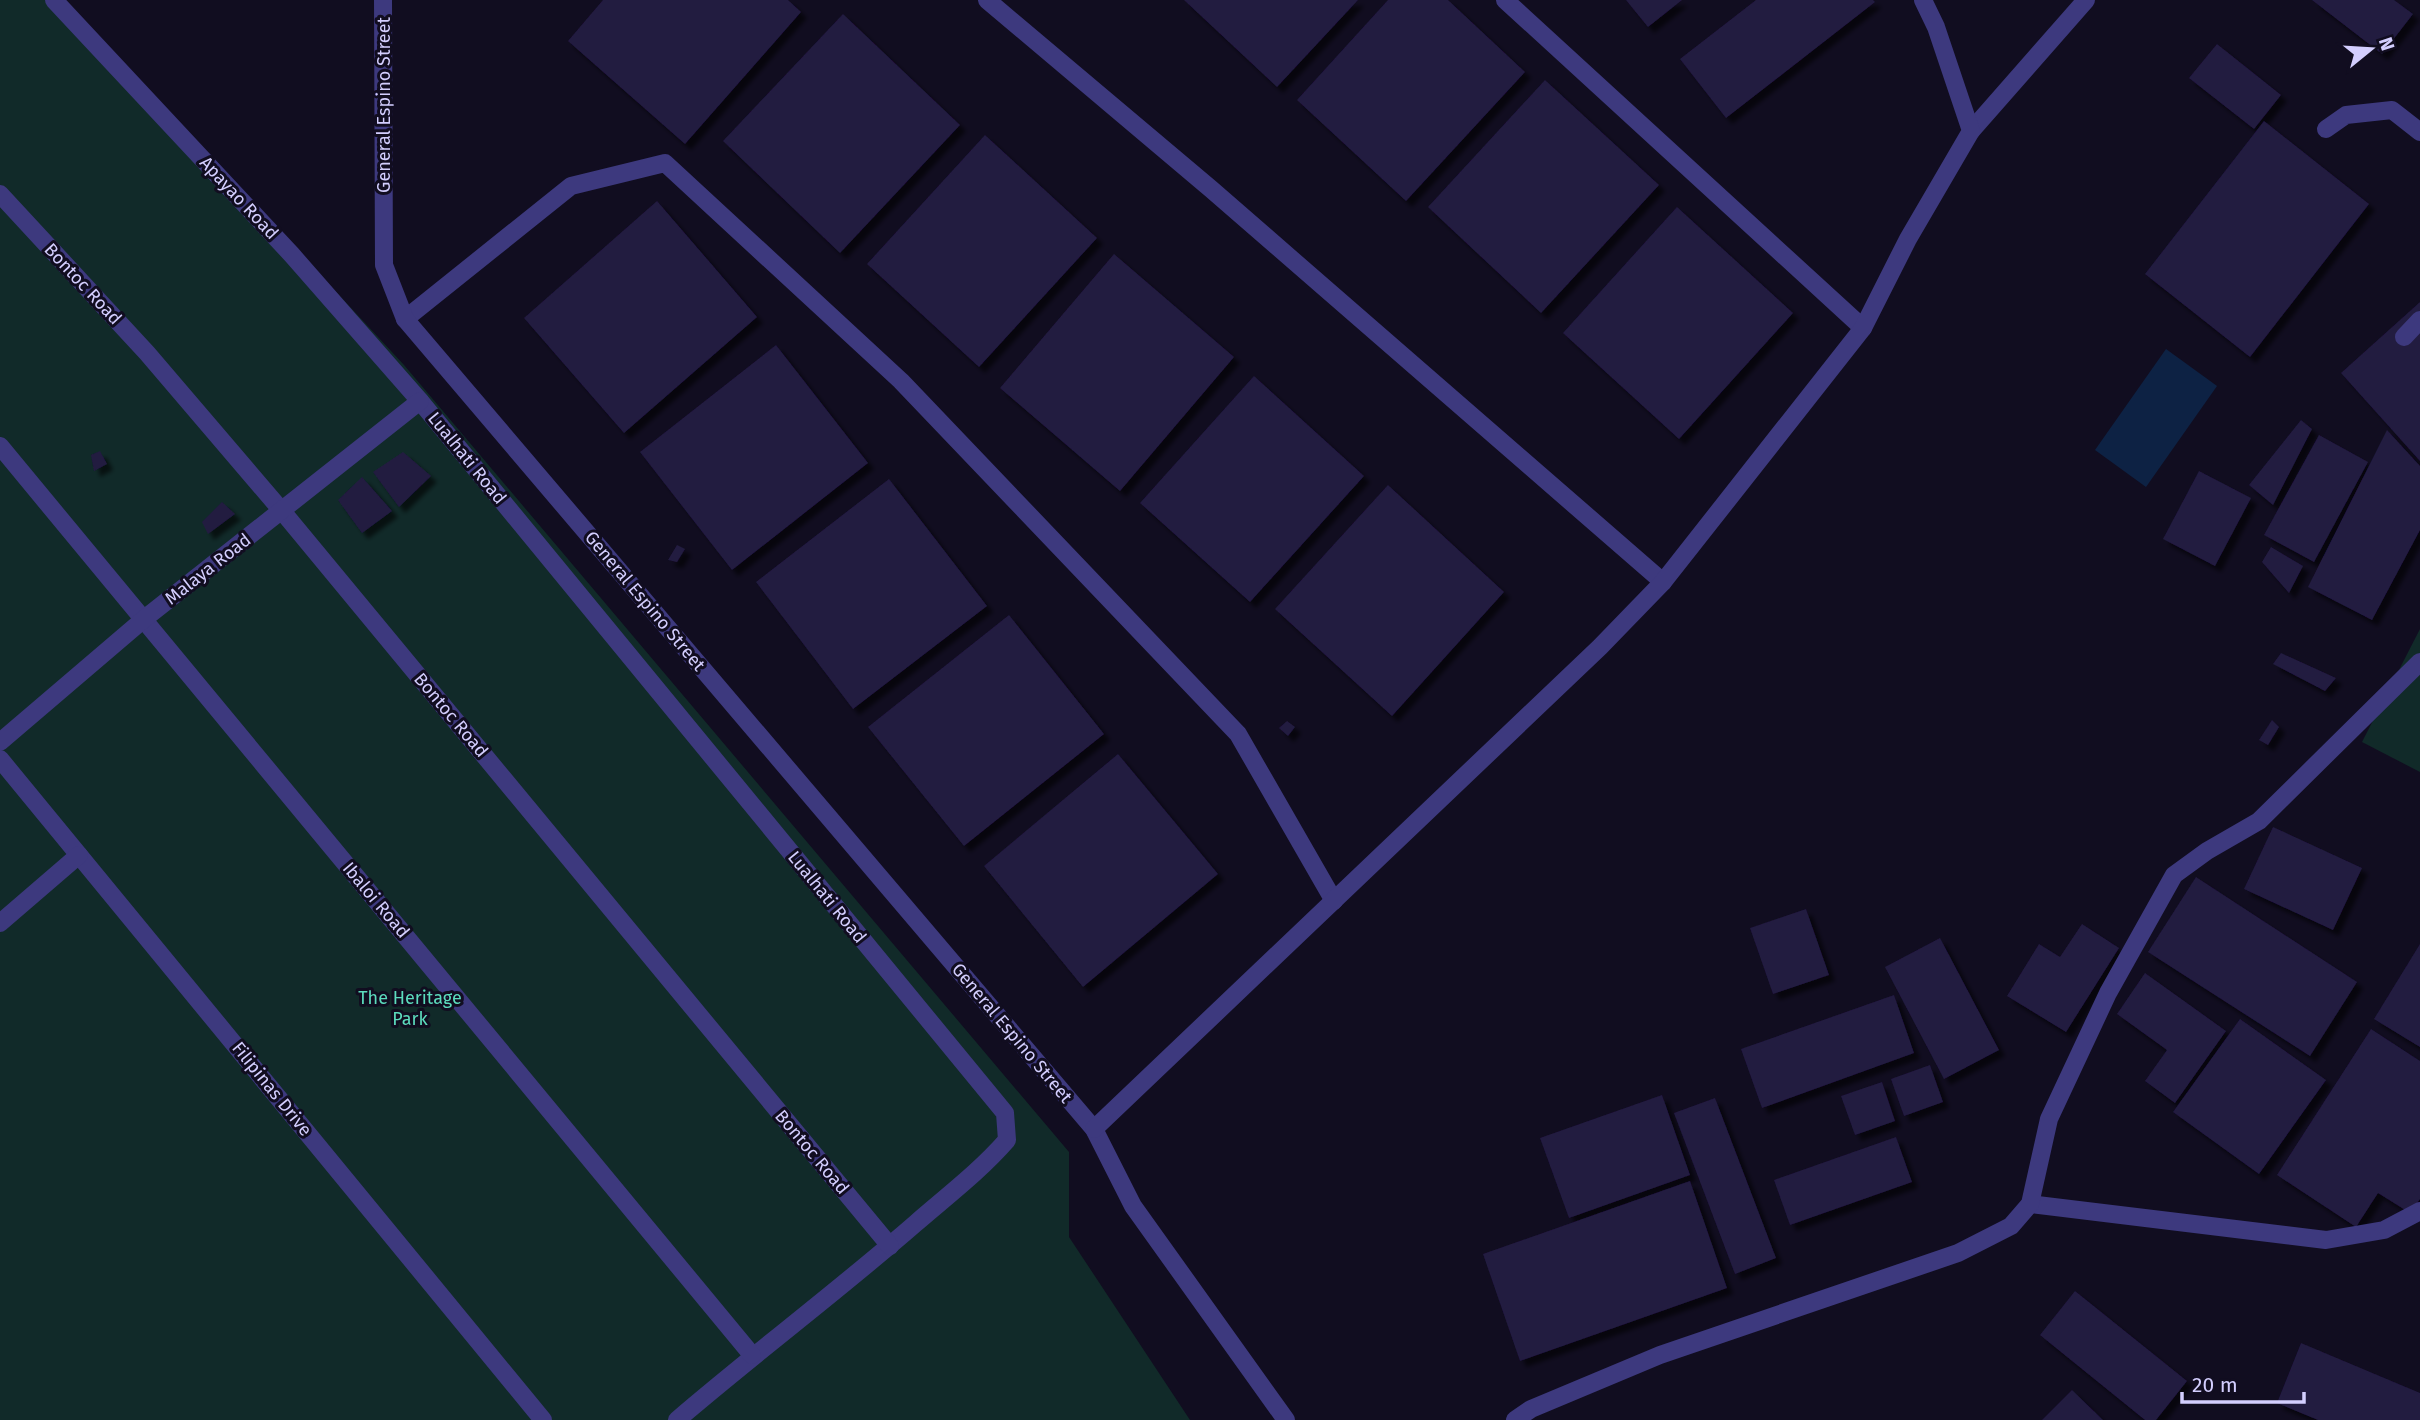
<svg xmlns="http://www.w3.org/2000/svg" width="2420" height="1420" font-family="'Fira Sans',sans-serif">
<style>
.green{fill:#112a29}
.water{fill:#0d2244}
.building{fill:#221a41;filter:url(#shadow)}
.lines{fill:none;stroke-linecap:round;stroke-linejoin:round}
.lane{stroke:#3d397e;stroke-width:18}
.street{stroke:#3d397e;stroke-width:18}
.labels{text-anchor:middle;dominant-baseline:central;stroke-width:6;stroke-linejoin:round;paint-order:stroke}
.street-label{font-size:18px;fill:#d3cefe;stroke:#110d20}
.park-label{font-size:18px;fill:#5cdcbd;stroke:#110d20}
</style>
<defs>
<filter id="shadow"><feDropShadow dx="6" dy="6" stdDeviation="2" flood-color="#0009"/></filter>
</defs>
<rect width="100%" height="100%" fill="#110d20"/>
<g class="green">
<polygon points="0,0 65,0 404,365 1069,1152 1069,1237 1190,1420 0,1420"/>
<polygon points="2420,629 2420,772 2362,742"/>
</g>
<polygon class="water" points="2166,349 2217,386 2146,487 2095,450"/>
<g class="building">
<polygon points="603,0 788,0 801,12 685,144 568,41"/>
<polygon points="1184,0 1358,0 1277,87"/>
<polygon points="1388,0 1448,0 1525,72 1406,201 1297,100"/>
<polygon points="1626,0 1682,0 1648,27"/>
<polygon points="1756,0 1873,0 1875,2 1726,118 1680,59"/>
<polygon points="2312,0 2394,0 2413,14 2382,54"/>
<polygon points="843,14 960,125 840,253 723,141"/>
<polygon points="2217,44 2281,95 2254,129 2189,78"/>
<polygon points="1545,80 1659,185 1541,313 1428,207"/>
<polygon points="2264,121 2369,204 2250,357 2145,274"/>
<polygon points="985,135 1097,238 979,367 867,264"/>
<polygon points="657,201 757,317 624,433 524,318"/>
<polygon points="1677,207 1793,313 1679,439 1563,333"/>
<polygon points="1114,254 1234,357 1120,491 1000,388"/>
<polygon points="2420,302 2420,461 2341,373"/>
<polygon points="776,345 868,463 732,570 640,452"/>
<polygon points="1254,376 1364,476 1250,602 1140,503"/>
<polygon points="2301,420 2312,429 2273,505 2249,485"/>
<polygon points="2387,430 2420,466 2420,530 2372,620 2308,587"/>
<polygon points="2319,435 2368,462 2314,562 2264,535"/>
<polygon points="100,451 107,464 94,471 91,455"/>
<polygon points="403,452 431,476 399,507 373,472"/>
<polygon points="2199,471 2251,498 2215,566 2163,539"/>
<polygon points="362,477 392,511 362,533 338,500"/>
<polygon points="889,479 987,606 853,709 756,582"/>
<polygon points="1388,485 1504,592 1392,716 1275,609"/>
<polygon points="222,502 235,514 208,534 202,522"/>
<polygon points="677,545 685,549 677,562 668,560"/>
<polygon points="2271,547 2303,566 2289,593 2262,562"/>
<polygon points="1009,615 1104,734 964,846 868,727"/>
<polygon points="2281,653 2336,678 2325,691 2273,664"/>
<polygon points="2272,720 2279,727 2268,745 2259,740"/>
<polygon points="1287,721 1295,727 1288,736 1279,728"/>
<polygon points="1118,754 1218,874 1083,987 984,866"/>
<polygon points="2273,827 2362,868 2333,930 2244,889"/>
<polygon points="2196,877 2357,982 2310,1056 2148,952"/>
<polygon points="1806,909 1829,975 1773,994 1750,928"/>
<polygon points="2082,924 2119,948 2066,1032 2007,996 2039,944 2060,957"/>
<polygon points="1940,938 1999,1050 1944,1079 1885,967"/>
<polygon points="2420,944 2420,1047 2374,1019"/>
<polygon points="2145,973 2226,1031 2175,1103 2145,1081 2167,1050 2117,1014"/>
<polygon points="1894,995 1914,1053 1762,1108 1741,1049"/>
<polygon points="2240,1019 2326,1080 2259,1174 2173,1112"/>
<polygon points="2371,1029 2420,1061 2420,1199 2410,1213 2378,1193 2356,1227 2277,1175"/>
<polygon points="1930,1065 1943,1102 1904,1116 1891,1079"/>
<polygon points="1882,1082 1895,1121 1855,1135 1841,1096"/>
<polygon points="1662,1095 1690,1175 1569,1218 1540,1138"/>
<polygon points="1715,1098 1776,1258 1735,1274 1674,1113"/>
<polygon points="1896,1137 1912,1182 1790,1225 1774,1180"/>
<polygon points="1690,1181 1727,1288 1520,1361 1483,1254"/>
<polygon points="2075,1291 2187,1381 2156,1420 2145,1420 2040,1335"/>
<polygon points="2301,1343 2420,1393 2420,1420 2318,1420 2277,1403"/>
<polygon points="2072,1390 2103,1420 2042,1420"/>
</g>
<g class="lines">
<g class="lane">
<path d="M 54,0 L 292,255 L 420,401 L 1005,1113 L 1007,1140 C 980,1171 947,1196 916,1223 C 838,1291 755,1353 677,1420"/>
<polyline points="2326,129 2346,115 2392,110 2420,132"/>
<polyline points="1971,131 2086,0"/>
<polyline points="0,194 147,353 282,511 890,1246"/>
<polyline points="405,319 571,186 665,163 901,381 1238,734 1334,901"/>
<polyline points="2404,337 2420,320"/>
<polyline points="0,446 752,1355"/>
<polyline points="0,742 144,619 420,401"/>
<polyline points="0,759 543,1420"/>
<polyline points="0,923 79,855"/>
<polyline points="2030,1204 2326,1240 2384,1230 2420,1211"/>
<polyline points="1515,1420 1531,1409 1660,1355 1958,1253 2011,1226 2030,1204 2049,1119 2108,993 2174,875 2207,851 2259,821 2420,662"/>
</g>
<g class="street">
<polyline points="383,0 384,265 405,319 1094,1129 1133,1206 1286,1420"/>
<polyline points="987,0 1211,189 1663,582"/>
<polyline points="1505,0 1863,328"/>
<polyline points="1094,1129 1600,647 1663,582 1863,328 1908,239 1971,131 1936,27 1923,0"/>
</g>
</g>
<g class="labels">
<g class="street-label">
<text transform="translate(384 105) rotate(-90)">General Espino Street</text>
<text transform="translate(239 198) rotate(47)">Apayao Road</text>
<text transform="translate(83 284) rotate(47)">Bontoc Road</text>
<text transform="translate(467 458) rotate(51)">Lualhati Road</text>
<text transform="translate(208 569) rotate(-38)">Malaya Road</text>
<text transform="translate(645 601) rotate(50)">General Espino Street</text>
<text transform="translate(451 715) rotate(50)">Bontoc Road</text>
<text transform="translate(827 897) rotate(51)">Lualhati Road</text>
<text transform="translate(376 900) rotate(50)">Ibaloi Road</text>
<text transform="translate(1012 1033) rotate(50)">General Espino Street</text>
<text transform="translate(272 1089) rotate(51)">Filipinas Drive</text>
<text transform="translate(812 1152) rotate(50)">Bontoc Road</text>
</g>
<g class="park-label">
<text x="410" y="998">The Heritage<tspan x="410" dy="21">Park</tspan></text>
</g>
</g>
<g transform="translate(2371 49) rotate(72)" stroke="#110d20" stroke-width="5" paint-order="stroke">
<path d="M0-5L12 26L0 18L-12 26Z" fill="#d3cefe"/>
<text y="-10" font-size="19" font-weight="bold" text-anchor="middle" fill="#d3cefe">N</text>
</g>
<path d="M2182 1392v10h122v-10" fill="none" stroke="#d3cefe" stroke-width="3.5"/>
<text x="2192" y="1392" font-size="21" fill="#d3cefe" stroke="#110d20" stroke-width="5" paint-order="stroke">20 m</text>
</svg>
